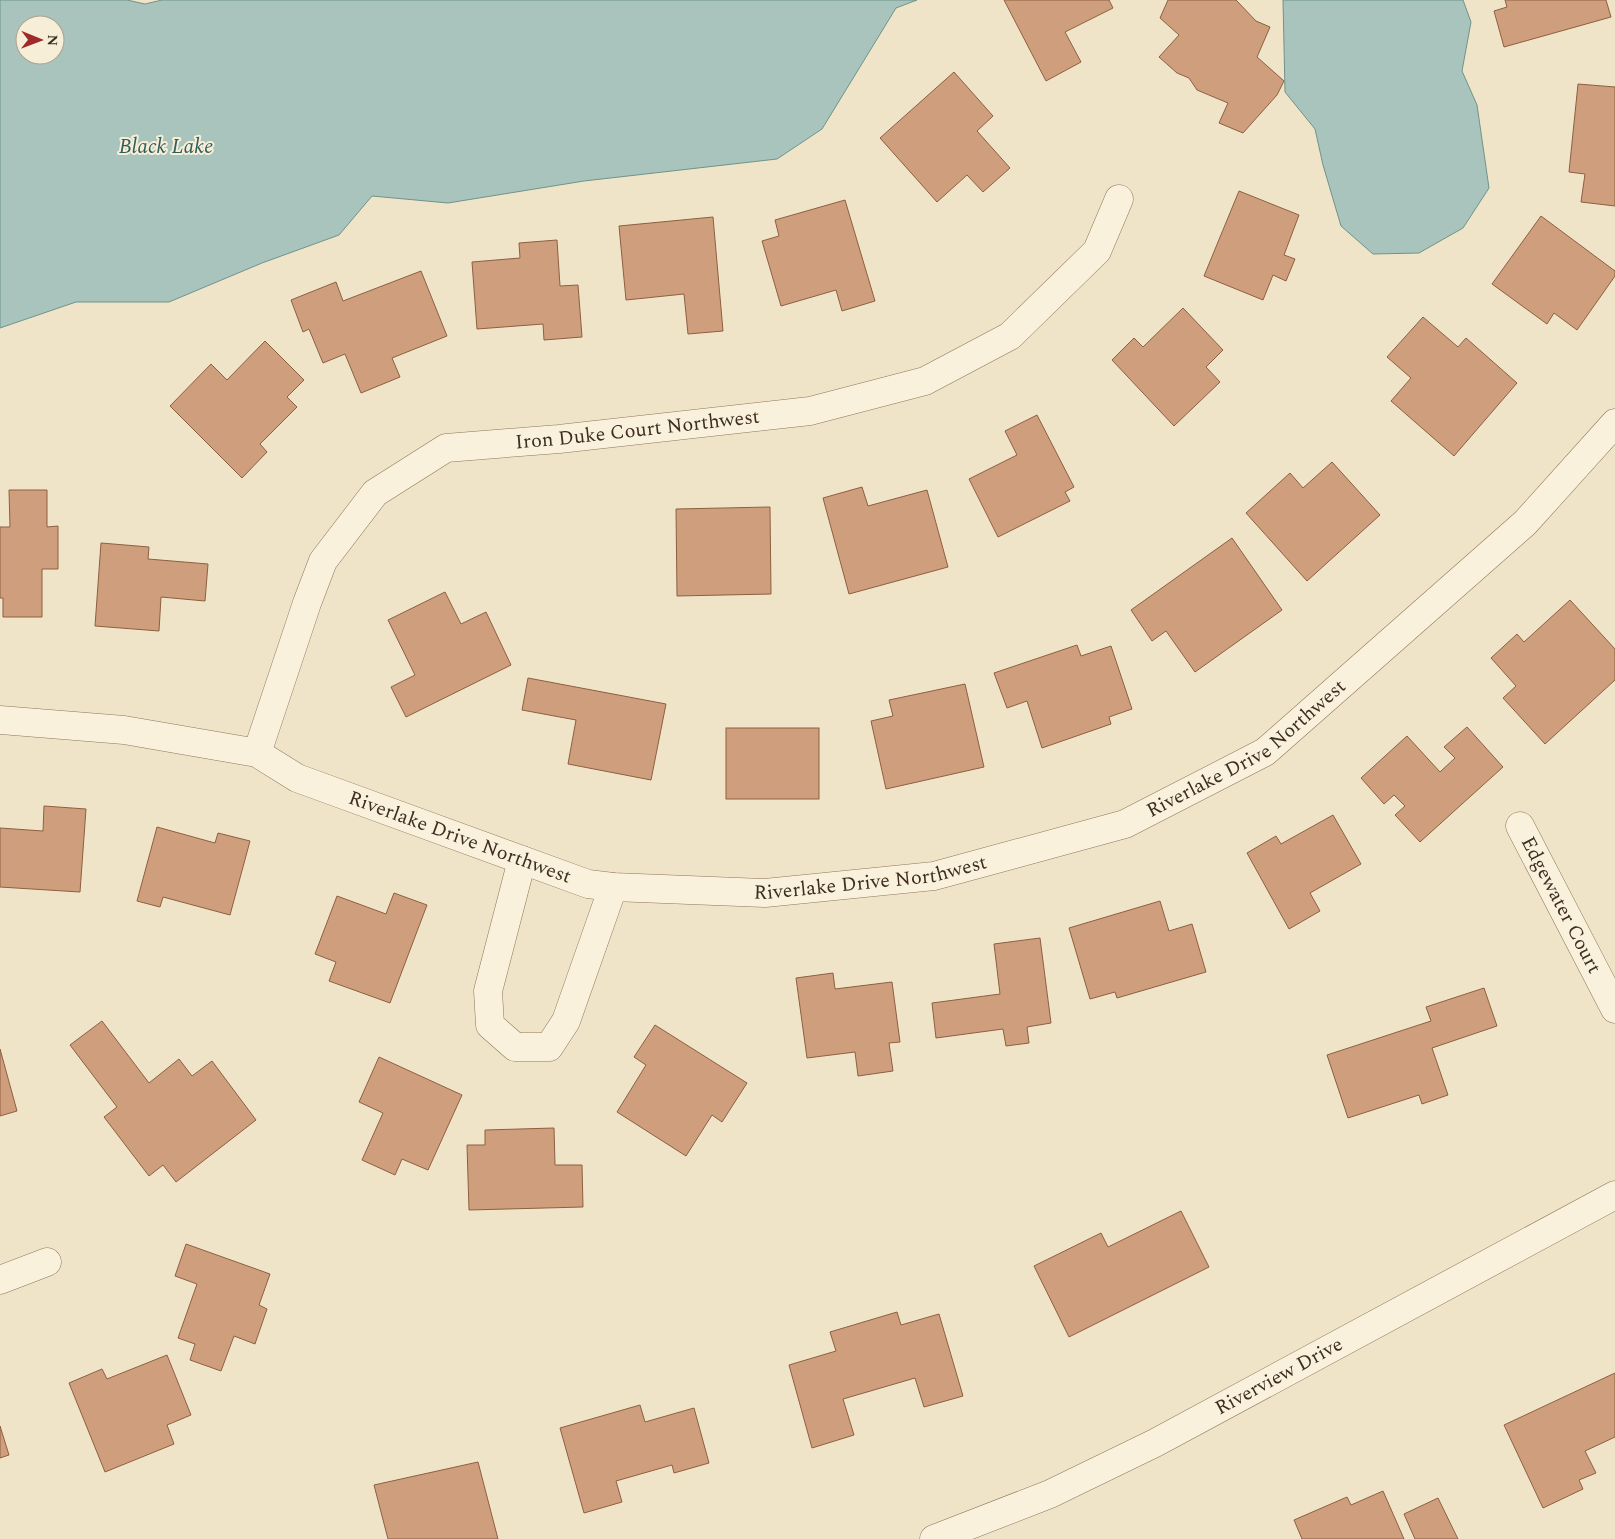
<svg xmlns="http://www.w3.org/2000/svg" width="1615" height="1539" font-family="Spectral,serif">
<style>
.water{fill:#a9c4bc;stroke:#6f938a;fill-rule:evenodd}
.building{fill:#cf9f7d;stroke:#8d5f41}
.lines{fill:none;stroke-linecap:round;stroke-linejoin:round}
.minor-casing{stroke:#8d765c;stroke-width:29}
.minor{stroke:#faf1dc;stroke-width:28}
.labels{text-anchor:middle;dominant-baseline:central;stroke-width:4;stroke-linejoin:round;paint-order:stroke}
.street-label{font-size:20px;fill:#3d2e20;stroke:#f7eed8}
.water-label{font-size:21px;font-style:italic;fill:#2f5d5a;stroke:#f7eed8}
</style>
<rect width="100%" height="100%" fill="#f0e4c8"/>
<g class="water">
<path d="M 0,0 L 127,0 L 145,4 L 162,0 L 917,0 L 896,8 L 822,129 L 777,159 L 584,181 L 448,203 L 372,196 L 339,235 L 262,263 L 169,302 L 76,302 L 0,328 ZM 25,25 L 55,25 L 55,55 L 25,55 Z"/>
<polygon points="1283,0 1463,0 1471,22 1462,71 1477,105 1489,188 1463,228 1419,253 1373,254 1341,226 1323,165 1315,129 1285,92"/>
</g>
<g class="building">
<polygon points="1004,0 1109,0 1113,8 1065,32 1081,62 1046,81"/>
<polygon points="1168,0 1236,0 1256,21 1270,27 1257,57 1284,81 1277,95 1243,133 1219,123 1228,103 1197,90 1189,78 1177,73 1159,57 1179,35 1160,18"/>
<polygon points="1505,0 1606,0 1611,17 1504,47 1494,11 1507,7"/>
<polygon points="954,72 993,116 977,131 1010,168 983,192 967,175 937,202 880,138"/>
<polygon points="1578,84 1615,87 1615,206 1581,202 1585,174 1569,172"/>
<polygon points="1239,191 1299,215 1284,255 1295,259 1286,281 1273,275 1263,300 1204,276"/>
<polygon points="845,200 875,301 842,311 836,290 781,306 762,241 779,236 775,220"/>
<polygon points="1541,216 1615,271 1615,276 1577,330 1554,313 1547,324 1492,284"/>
<polygon points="713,217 723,331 688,334 684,294 626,300 619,226"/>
<polygon points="557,240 560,286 578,285 582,337 544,340 543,324 477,329 472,262 520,258 519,243"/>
<polygon points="421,271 447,336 392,358 400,377 361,393 345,354 323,363 309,329 303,332 291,300 336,282 343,301"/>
<polygon points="1183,308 1223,350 1206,367 1220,382 1174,426 1112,360 1134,338 1143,347"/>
<polygon points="1423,317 1458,347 1466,338 1517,383 1454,456 1391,401 1411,378 1387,357"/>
<polygon points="265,341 304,380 287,397 297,407 260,444 267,452 242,478 170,406 211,364 227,380"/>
<polygon points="1037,415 1074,487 1065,492 1070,501 998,537 969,479 1017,455 1005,431"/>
<polygon points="1332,462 1380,515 1307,581 1246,513 1290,473 1303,488"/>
<polygon points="862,487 868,506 927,490 948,567 849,594 823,498"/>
<polygon points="9,490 47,490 47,527 58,526 58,569 42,569 42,617 3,617 3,598 0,598 0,527 10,527"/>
<polygon points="770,507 771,594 677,596 676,509"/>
<polygon points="1232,538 1282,610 1195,672 1166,631 1152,641 1131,610"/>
<polygon points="101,543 149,547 148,559 208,564 205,601 161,597 159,631 95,626"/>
<polygon points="445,592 461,624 486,612 511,665 406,717 391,687 415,675 388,620"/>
<polygon points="1570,600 1615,649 1615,680 1545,744 1503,698 1516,686 1491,658 1517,634 1524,642"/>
<polygon points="1077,645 1081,656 1111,646 1132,709 1109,717 1111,724 1042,748 1027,701 1007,708 994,673"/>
<polygon points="528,678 666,704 651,780 568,764 576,720 522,710"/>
<polygon points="965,684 984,767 886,789 871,721 893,716 889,700"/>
<polygon points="1467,727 1503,767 1420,842 1395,815 1405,806 1394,795 1384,804 1361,778 1407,736 1440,772 1455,758 1444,747"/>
<rect x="726" y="728" width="93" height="71"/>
<polygon points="44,806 86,809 80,892 0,887 0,828 43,831"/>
<polygon points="1333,815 1361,864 1310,893 1320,911 1289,929 1247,853 1276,836 1281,844"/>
<polygon points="157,827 215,843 218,833 250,841 230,915 163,897 160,907 137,901"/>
<polygon points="394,893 427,905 390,1003 329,981 336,962 315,954 337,896 386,914"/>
<polygon points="1160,901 1169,931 1192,924 1206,972 1117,998 1115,992 1090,999 1069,928"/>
<polygon points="1040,938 1051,1023 1027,1027 1029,1043 1006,1046 1003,1029 936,1038 932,1003 1000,994 994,944"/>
<polygon points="833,973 835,989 892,982 900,1042 889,1043 893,1071 858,1076 855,1052 807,1058 796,978"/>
<polygon points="1484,988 1497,1026 1432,1048 1448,1095 1422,1104 1419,1095 1348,1118 1327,1055 1431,1021 1426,1007"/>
<polygon points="102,1021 149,1083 179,1059 192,1076 212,1061 256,1120 176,1182 163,1165 149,1176 104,1117 117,1107 70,1045"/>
<polygon points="655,1025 747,1083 722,1122 712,1115 686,1156 617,1112 646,1065 634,1057"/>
<polygon points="0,1049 17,1111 0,1116"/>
<polygon points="379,1057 462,1095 428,1170 402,1159 395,1175 362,1160 383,1113 359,1102"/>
<polygon points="554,1128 555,1165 582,1165 583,1207 469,1210 467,1145 485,1145 485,1130"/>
<polygon points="1181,1211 1209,1267 1069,1337 1034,1266 1101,1233 1108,1247"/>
<polygon points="186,1244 270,1274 259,1305 267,1309 255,1344 234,1336 221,1371 190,1360 195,1344 178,1338 197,1284 175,1276"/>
<polygon points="897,1312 901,1325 939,1314 963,1396 924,1407 915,1378 843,1399 854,1435 812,1448 789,1365 836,1351 830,1332"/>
<polygon points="167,1355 191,1415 167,1425 174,1444 105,1472 69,1383 102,1369 107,1379"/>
<polygon points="1615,1373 1615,1437 1585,1451 1596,1473 1579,1480 1583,1489 1543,1508 1504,1425"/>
<polygon points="640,1405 645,1422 694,1408 709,1463 674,1473 672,1465 616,1481 622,1502 584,1513 560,1428"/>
<polygon points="0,1426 9,1455 0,1458"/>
<polygon points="478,1462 498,1539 388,1539 374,1485"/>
<polygon points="1383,1491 1404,1539 1302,1539 1294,1520 1347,1497 1351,1505"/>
<polygon points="1438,1498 1458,1539 1415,1539 1404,1514"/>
</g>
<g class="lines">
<defs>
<g id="minor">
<path id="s1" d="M 0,720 L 124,730 L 257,753 L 297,778 L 588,884 L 613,887 L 765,893 L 934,876 L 1125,824 L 1265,752 L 1525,523 L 1615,423"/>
<path id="s2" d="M 257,753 L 307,603 L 323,561 L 375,493 L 446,448 L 559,439 L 810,411 L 925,381 L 1010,336 L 1097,251 L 1119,199"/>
<path id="s3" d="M 1520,826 L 1615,1009"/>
<polyline points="522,860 488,991 490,1025 515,1047 549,1047 566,1021 613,887"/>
<polyline points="0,1280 47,1262"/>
<path id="s4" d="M 934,1539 L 1050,1494 L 1155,1443 L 1615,1195"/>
</g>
</defs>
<use href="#minor" class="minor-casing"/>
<use href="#minor" class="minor"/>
</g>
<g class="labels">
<g class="street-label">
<text stroke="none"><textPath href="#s2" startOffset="565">Iron Duke Court Northwest</textPath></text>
<text stroke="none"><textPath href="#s1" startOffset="1305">Riverlake Drive Northwest</textPath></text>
<text stroke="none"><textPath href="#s1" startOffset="480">Riverlake Drive Northwest</textPath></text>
<text stroke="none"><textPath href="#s1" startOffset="900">Riverlake Drive Northwest</textPath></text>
<text stroke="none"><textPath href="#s3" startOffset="89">Edgewater Court</textPath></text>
<text stroke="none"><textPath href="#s4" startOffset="382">Riverview Drive</textPath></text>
</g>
<g class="water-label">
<text x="166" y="147">Black Lake</text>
</g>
</g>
<g transform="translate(40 40) rotate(91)"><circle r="24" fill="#f7eed8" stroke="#ada18e"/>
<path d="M0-4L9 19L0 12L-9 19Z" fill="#9e2a2b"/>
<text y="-8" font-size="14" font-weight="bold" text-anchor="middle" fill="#3d2e20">N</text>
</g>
</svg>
